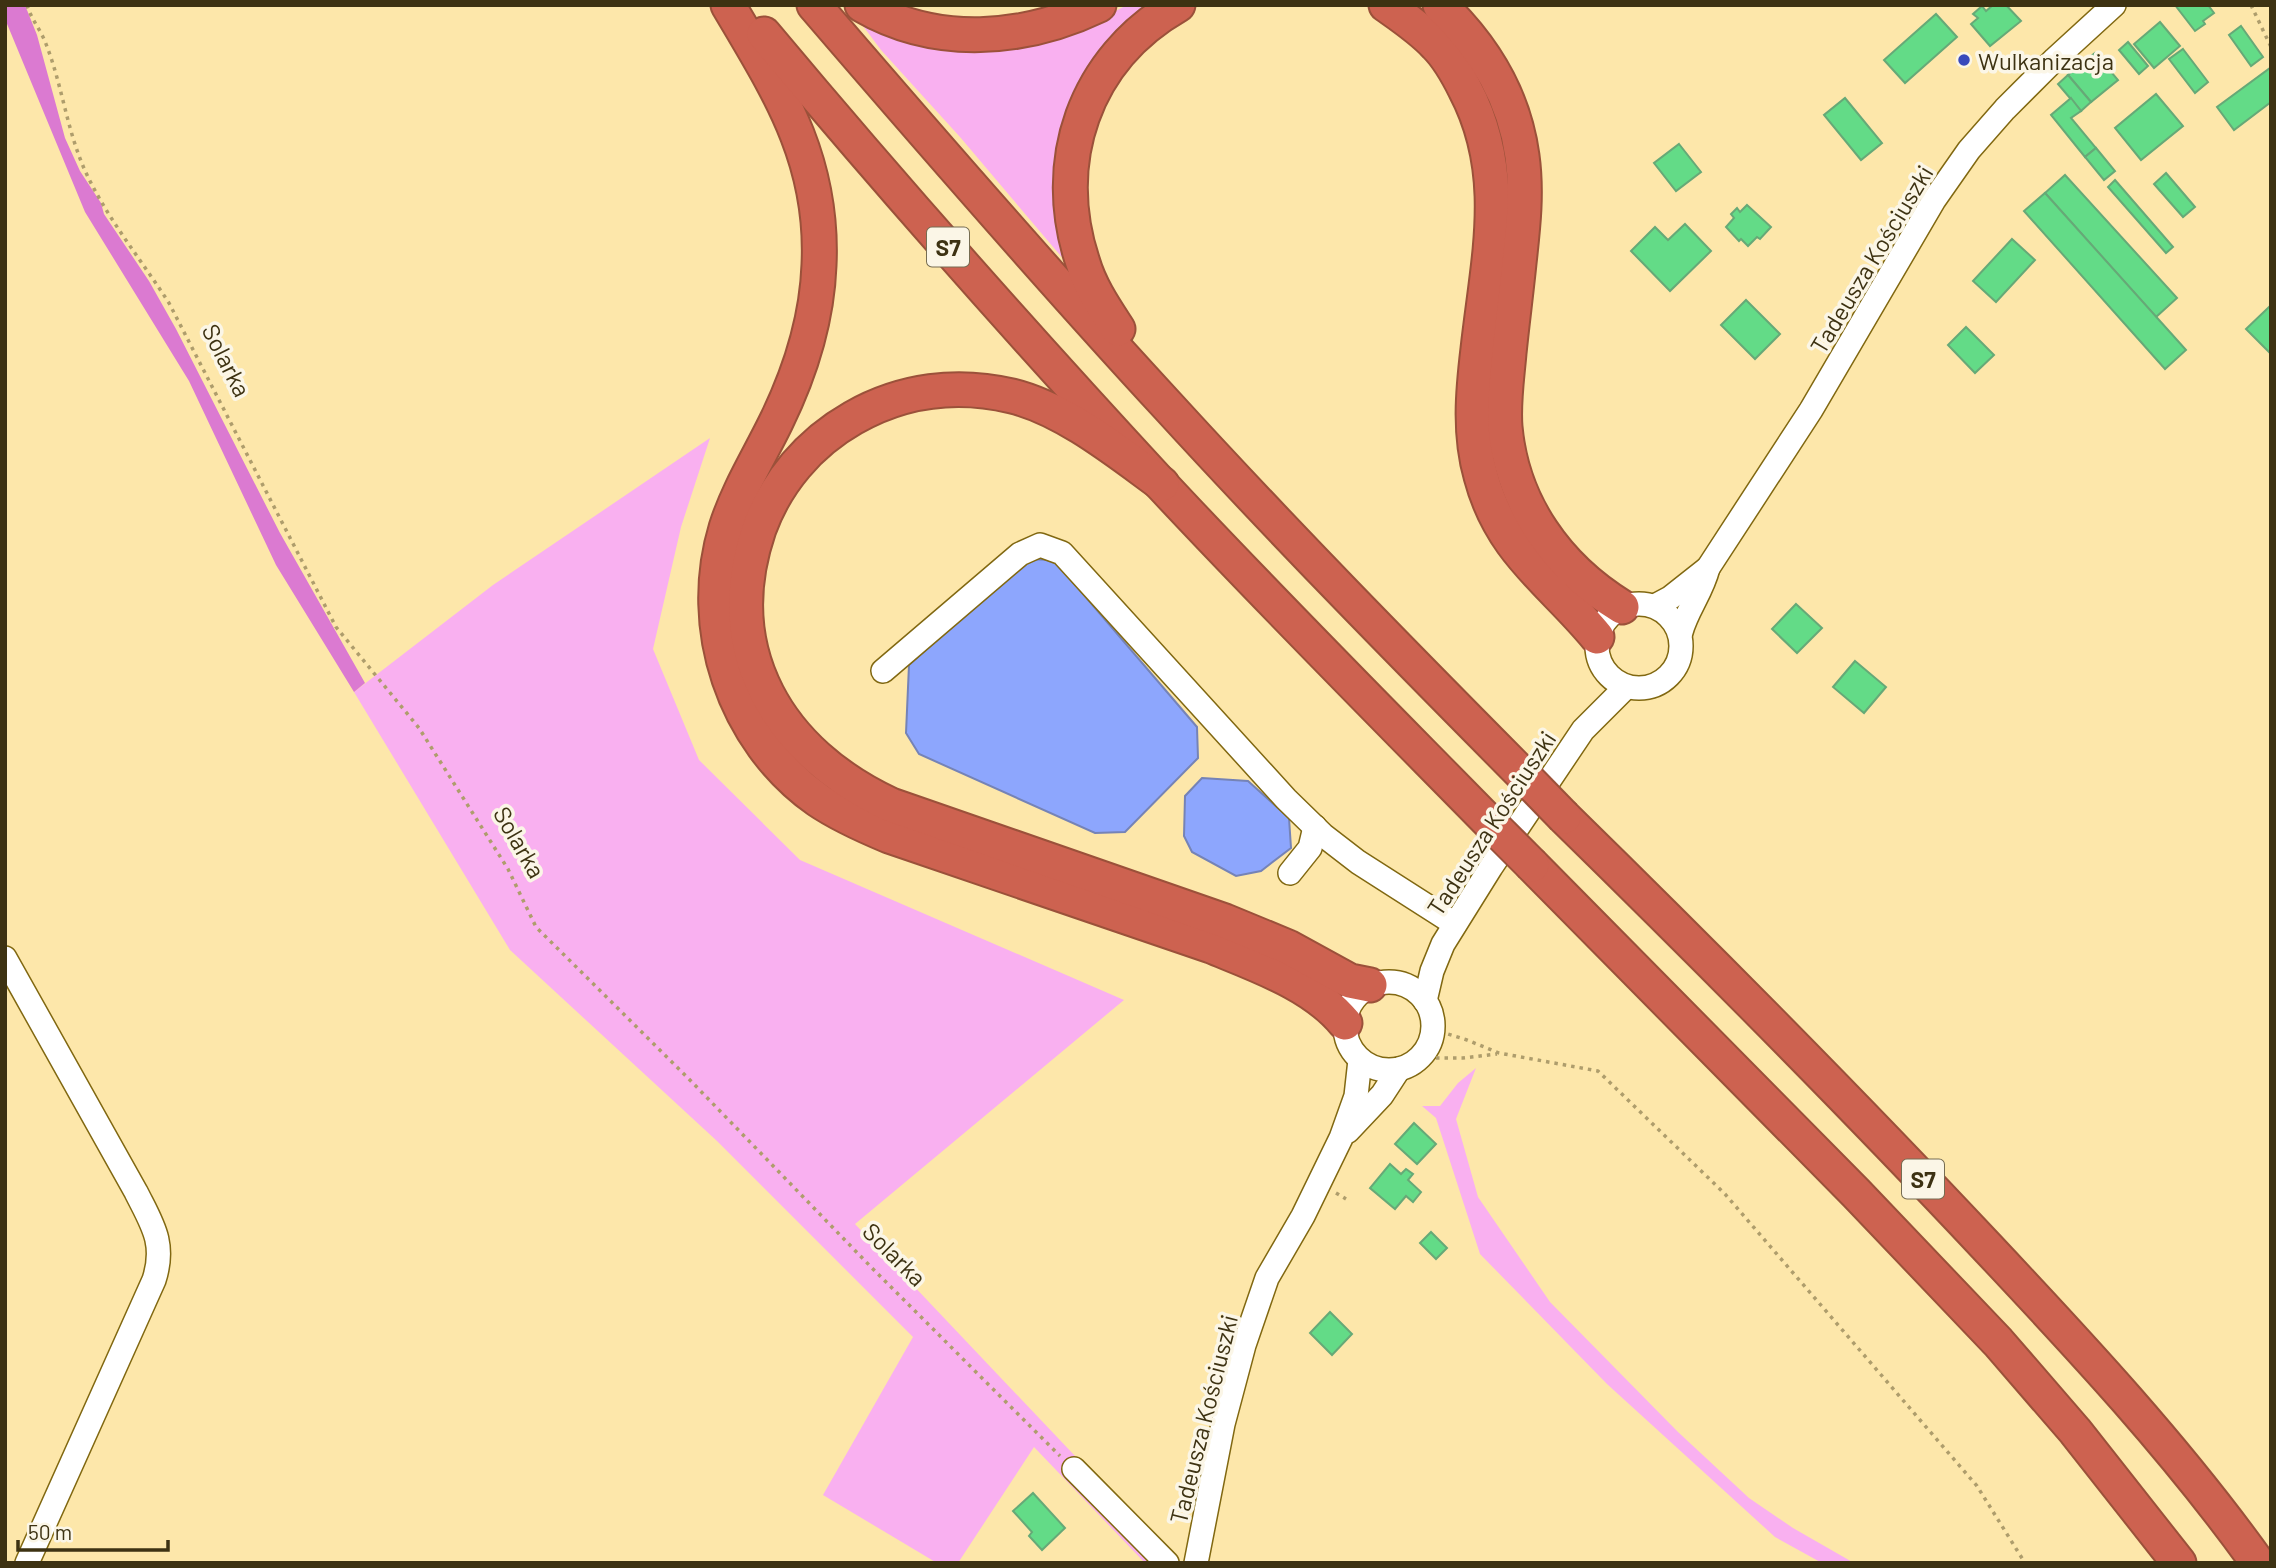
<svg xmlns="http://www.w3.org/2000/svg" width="2276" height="1568" font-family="Barlow,sans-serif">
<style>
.green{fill:#f9b0f0}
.forest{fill:#db7ad1}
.water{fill:#8da6fd;stroke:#7583b6;stroke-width:2}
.building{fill:#63db87;stroke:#66a977;stroke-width:2}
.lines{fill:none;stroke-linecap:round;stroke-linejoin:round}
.minor-casing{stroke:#816811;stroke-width:26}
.highway-casing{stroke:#9b513a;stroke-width:37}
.path{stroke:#ae9d6c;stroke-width:3.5;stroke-dasharray:3.5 5;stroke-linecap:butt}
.minor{stroke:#fff;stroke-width:23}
.highway{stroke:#cd6250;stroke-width:33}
.highway-bridge-casing{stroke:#9b513a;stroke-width:37;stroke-linecap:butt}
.highway-bridge{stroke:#cd6250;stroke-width:33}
.poi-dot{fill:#3849bb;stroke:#fbf6e7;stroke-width:2.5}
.labels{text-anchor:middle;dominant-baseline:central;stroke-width:7;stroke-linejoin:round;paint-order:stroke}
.shield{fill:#fbf6e7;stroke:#766d52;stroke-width:2}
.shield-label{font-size:23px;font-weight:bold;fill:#3d3212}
.poi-label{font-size:24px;fill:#3d3212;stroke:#fbf6e7;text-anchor:start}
.street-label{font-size:24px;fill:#3d3212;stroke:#fbf6e7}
</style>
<rect width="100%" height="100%" fill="#fde7aa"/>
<g class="green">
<polygon points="1127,5 1151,5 1055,177 1056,219 1065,261 960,137 881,50 860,22 1083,28"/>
<polygon points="710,438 681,527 653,649 699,760 800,860 1124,1000 855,1224 1167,1553 1166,1563 1145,1563 1034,1447 958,1563 937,1563 823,1495 913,1337 717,1141 510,950 354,692 493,585"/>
<polygon points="1476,1068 1456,1119 1478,1197 1550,1302 1678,1432 1749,1498 1793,1528 1854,1563 1822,1563 1775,1537 1607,1384 1480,1254 1436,1118 1422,1106 1440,1106 1458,1083"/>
</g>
<polygon class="forest" points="5,5 25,5 37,35 65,138 80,171 101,203 104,214 149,281 176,329 280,533 365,683 354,692 276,565 189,381 85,212 5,19"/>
<g class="water">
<polygon points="1025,559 1054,560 1197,727 1198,758 1125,832 1095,833 919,754 906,733 909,665"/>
<polygon points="1202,778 1248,781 1289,818 1291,848 1261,871 1236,876 1192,852 1184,836 1185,796"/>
</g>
<g class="building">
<polygon points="1993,5 2006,5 2021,21 1990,46 1971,24 1978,18 1973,14 1982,6 1986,11"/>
<polygon points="2175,5 2208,5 2214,13 2203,21 2205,24 2195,31"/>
<polygon points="1936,14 1957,37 1905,83 1884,60"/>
<polygon points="2160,22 2180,46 2154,68 2134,44"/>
<polygon points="2241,26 2263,57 2251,66 2229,35"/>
<polygon points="2128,42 2148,66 2139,74 2119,50"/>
<polygon points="2183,49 2208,82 2195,93 2169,59"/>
<polygon points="2095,53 2118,80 2091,102 2068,75"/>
<polygon points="2270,68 2271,102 2234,130 2217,107"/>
<polygon points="2068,75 2091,102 2081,111 2058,84"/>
<polygon points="2156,94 2183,126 2141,160 2115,128"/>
<polygon points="1845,98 1882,143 1861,160 1824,115"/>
<polygon points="2071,98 2081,111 2071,118 2096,148 2085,157 2051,115"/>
<polygon points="1679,144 1701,172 1676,191 1654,163"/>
<polygon points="2096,148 2115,171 2104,180 2085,157"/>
<polygon points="2166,173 2195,207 2183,217 2154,184"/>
<polygon points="2065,175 2177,298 2156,317 2045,193"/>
<polygon points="2115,180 2173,247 2166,253 2108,187"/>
<polygon points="2045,193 2186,350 2165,369 2024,211"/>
<polygon points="1747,205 1771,227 1760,239 1757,237 1748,246 1741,239 1739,241 1726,227 1734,218 1731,214 1737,208 1740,212"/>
<polygon points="1685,224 1711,251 1670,291 1631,251 1655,227 1668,240"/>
<polygon points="2012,239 2035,260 1996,302 1973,281"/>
<polygon points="1746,300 1780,334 1755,359 1721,325"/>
<polygon points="2271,305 2271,354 2246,329"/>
<polygon points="1966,327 1994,355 1975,373 1948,345"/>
<polygon points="1796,604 1822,628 1797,653 1772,629"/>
<polygon points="1855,661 1886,687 1864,713 1833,687"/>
<polygon points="1414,1123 1436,1144 1417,1164 1395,1144"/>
<polygon points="1390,1164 1401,1174 1406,1169 1413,1174 1408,1180 1421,1192 1413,1202 1406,1196 1395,1209 1370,1188"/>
<polygon points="1431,1232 1447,1248 1436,1259 1420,1243"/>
<polygon points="1330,1312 1352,1334 1332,1355 1310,1333"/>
<polygon points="1033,1493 1065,1528 1042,1550 1029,1536 1032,1532 1013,1511"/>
</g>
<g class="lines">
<defs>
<g id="minor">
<circle cx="1639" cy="646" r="42"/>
<polyline points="1655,606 1670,598 1708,568 1811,410 1934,200 1969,150 2005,109 2055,59 2114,5"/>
<path d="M 1681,632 C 1687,610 1702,592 1708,568"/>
<polyline points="883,671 1020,554 1040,545 1062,553 1286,799 1323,835 1358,862 1455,924"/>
<polyline points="1290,873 1310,848 1315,827"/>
<path d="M 5,958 L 136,1192 C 152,1224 166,1243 154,1280 L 27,1563"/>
<circle cx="1389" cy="1026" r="44"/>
<polyline points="1425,1001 1432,971 1443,944 1491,867 1583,730 1626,687"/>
<polyline points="1348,1131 1382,1095 1399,1069"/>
<polyline points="1074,1469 1167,1563"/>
<polyline points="1196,1563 1223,1424 1244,1345 1267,1278 1303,1216 1341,1138 1356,1096 1360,1060"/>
</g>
<g id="highway">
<path d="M 728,5 C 779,91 824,160 819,265 C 817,320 800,373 776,422 C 759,457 738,490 726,528 C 696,627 733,740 818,800 C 840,815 865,826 889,836 L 1211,946 C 1257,965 1313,984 1345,1023"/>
<path d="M 814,5 C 930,140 1046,274 1167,405 C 1283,532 1404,655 1525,777"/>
<path d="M 862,5 C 936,48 1024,41 1099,5"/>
<path d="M 1386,5 C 1403,17 1421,29 1436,45 C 1448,57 1457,73 1465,89 C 1510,174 1488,258 1478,349 C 1473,391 1469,434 1481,476 C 1501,552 1551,581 1597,637"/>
<path d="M 1440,5 C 1483,46 1514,97 1522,156 C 1527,192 1523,227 1519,263 C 1516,293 1512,323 1509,353 C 1507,377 1503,402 1505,427 C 1512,504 1557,567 1622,607"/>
<path d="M 764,34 C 892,187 1025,337 1161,484 C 1269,600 1381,712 1493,826"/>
<path d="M 1118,329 C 1105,309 1090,287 1083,263 C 1049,162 1084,59 1178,5"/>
<path d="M 1162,484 C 1118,452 1065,409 1012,396 C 957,383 902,390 853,418 C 809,443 776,482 759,529 C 717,652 779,753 891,805 L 1225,921 L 1288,947 L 1350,981 L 1370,985"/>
<path d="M 1564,817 C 1707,957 1849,1100 1986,1246 C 2081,1347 2177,1450 2258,1563"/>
<polyline points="1532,865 1856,1193 1998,1342 2075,1431 2179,1563"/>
</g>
</defs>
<use href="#minor" class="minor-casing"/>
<use href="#highway" class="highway-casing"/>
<g class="path">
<path d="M 27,5 C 31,19 41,30 46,44 C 63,87 67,134 88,177 C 110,222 142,261 169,303 L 336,627 L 419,728 L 508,869 L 536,927 L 688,1078 L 872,1268 L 1060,1456"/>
<polyline points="2251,5 2271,47"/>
<polyline points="1432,1029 1467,1040 1499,1053 1598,1071 1725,1194 1977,1486 2025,1563"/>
<polyline points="1419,1058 1463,1058 1497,1054"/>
<polyline points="1336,1193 1346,1199"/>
</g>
<use href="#minor" class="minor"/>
<use href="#highway" class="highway"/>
<defs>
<g id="highway-bridge">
<polyline points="1525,777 1564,817"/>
<polyline points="1493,826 1532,865"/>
</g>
</defs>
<use href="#highway-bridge" class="highway-bridge-casing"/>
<use href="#highway-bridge" class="highway-bridge"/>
</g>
<circle class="poi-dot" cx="1964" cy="60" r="7"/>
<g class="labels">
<g class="shield">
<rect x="927" y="227.5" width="42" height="39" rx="5"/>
<rect x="1902" y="1159.5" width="42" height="39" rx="5"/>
</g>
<g class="shield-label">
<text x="948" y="247">S7</text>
<text x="1923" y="1179">S7</text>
</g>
<g class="poi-label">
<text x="1978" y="60">Wulkanizacja</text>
</g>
<g class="street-label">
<text transform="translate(1871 259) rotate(-59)">Tadeusza Kościuszki</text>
<text transform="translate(227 360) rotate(63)">Solarka</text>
<text transform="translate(1491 823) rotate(-57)">Tadeusza Kościuszki</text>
<text transform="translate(520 842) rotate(60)">Solarka</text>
<text transform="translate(895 1254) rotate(45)">Solarka</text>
<text transform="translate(1203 1419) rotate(-76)">Tadeusza Kościuszki</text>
</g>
</g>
<rect width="2276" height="1568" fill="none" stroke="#3d3212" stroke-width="14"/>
<path d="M18 1540v10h150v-10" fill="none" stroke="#3d3212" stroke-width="3.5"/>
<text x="28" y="1540" font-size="21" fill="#3d3212" stroke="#fbf6e7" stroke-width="5" paint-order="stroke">50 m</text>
</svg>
